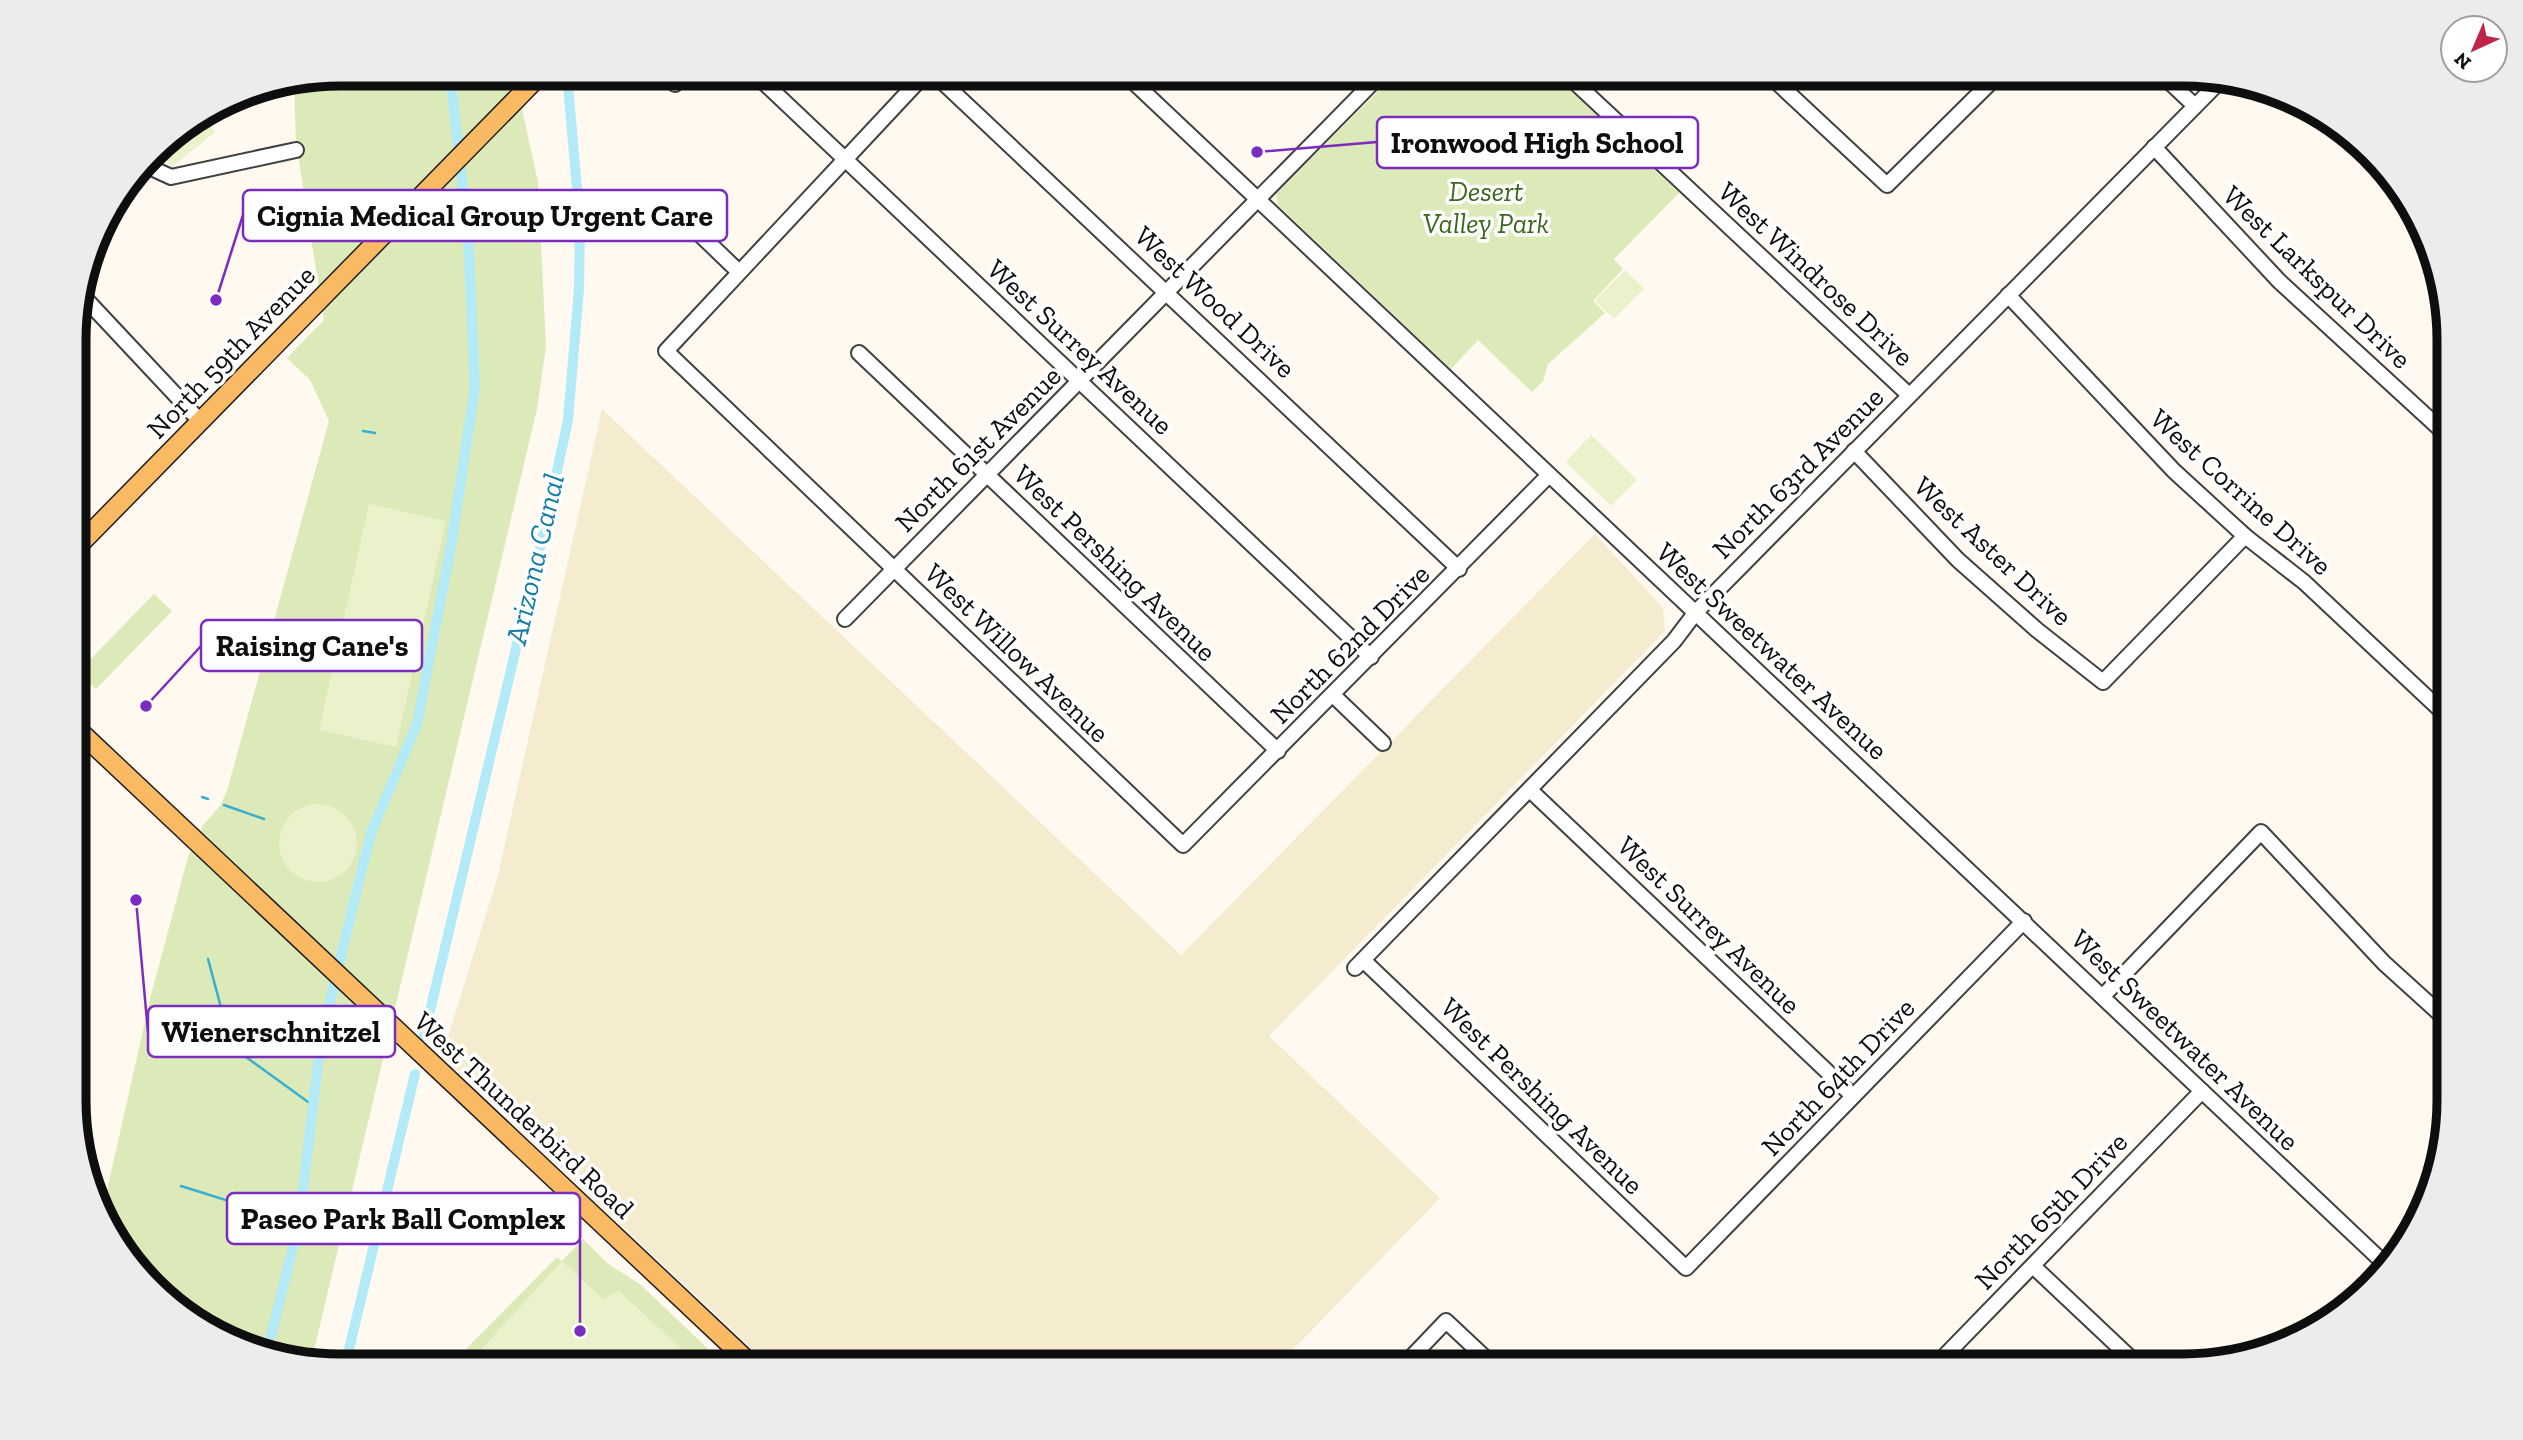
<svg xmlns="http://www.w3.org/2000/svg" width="2523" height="1440" font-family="'Zilla Slab',serif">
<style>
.farmland{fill:#f5ebcf}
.green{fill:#dbeab8}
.pitch{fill:#ebf1ca}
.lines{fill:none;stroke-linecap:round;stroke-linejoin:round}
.stream{stroke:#39aecf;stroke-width:2.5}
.canal{stroke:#b3eaf7;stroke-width:10}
.minor-casing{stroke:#414141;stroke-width:18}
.major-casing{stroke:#1f1f1f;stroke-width:21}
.minor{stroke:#fff;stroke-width:14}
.major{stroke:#faba64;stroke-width:18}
.labels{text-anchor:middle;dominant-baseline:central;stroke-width:7;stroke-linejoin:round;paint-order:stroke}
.park-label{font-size:28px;font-style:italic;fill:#3a671d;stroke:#fff}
.street-label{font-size:28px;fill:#0e0e0e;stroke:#fff}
.water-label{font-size:30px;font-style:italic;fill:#157ea2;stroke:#fff}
.rim{fill:none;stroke:#0e0e0e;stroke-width:9}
.leader{fill:none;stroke:#7b2cbf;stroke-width:2.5}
.callout-dot{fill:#7b2cbf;stroke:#fff;stroke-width:2.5}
.callout{fill:#fff;stroke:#7b2cbf;stroke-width:2.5}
.callout-label{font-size:30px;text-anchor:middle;font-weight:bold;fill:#0e0e0e}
</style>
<rect width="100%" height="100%" fill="#fff9ef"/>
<polygon class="farmland" points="602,409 1181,955 1595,534 1663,608 1665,631 1269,1036 1440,1198 1277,1366 771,1366 442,1056 497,879"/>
<g class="green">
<polygon points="339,74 519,74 523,114 538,182 546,347 537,409 311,1363 270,1357 207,1331 119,1249 103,1208 151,995 188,857 203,825 220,806 227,791 329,421 310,380 287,358 324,320 296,142 294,82"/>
<polygon points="1395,74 1553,74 1679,193 1614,259 1623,269 1593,301 1605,313 1548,364 1543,381 1532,392 1478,340 1451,369 1278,205 1276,194"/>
<polygon points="154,594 172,611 96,689 78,672"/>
<polygon points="583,1239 607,1263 641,1285 726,1366 449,1366 557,1257 562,1261"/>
</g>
<g class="pitch">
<polygon points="202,116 215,132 172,167 157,149 164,140"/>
<polygon points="1625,270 1644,288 1614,319 1595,301"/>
<polygon points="1591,435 1637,480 1611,506 1566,462"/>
<polygon points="369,504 446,521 396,747 319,730"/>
<circle cx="318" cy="843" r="39"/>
<polygon points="562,1261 603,1299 619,1291 700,1366 466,1366"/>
</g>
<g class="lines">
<g class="stream">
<polyline points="363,431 375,433"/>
<polyline points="202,797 208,799"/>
<polyline points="224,805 264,819"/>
<polyline points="208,959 230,1041"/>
<polyline points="235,1049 315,1107"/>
<polyline points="181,1186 299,1223"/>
</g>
<g class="canal">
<polyline points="424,1036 547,518 568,420 579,289 580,223 567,74"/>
<polyline points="266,1356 299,1223 321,1039 351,914 371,833 417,724 451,546 475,387 468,235 450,74"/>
<polyline points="345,1366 415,1074"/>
</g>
<defs>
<g id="minor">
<polyline points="755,74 1371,657"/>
<polyline points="925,74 666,351 1183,845 1548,476"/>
<polyline points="934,74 1459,569"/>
<polyline points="1125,74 2385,1264"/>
<polyline points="1566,74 1909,395"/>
<polyline points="1768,74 1887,185 1999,74"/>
<polyline points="1967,74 1983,89"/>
<polyline points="2161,74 2195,106"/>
<polyline points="675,84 686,74"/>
<polyline points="2154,147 2279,281 2449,437"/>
<polyline points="145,165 171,177 296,150"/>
<polyline points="686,221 739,272"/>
<polyline points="80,293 200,421"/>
<polyline points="2008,295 2174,471 2245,536 2304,582 2449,718"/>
<polyline points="859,353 1278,751"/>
<polyline points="1854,451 1958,560 2037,630 2103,682 2245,536"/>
<polyline points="845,619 1381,74"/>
<polyline points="1333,695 1383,743"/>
<polyline points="1530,790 1853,1096"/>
<polyline points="1363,960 1686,1268 2024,921"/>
<polyline points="1355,968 1674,641 1696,612 2222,79"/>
<polyline points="2103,996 2261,832 2384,963 2449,1022"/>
<polyline points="2033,1266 2139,1366"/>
<polyline points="1403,1366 1446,1321 1494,1366"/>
<polyline points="1935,1366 2202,1091"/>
</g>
<g id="major">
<polyline points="76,548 541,74"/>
<polyline points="76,728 753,1366"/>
</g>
</defs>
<use href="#minor" class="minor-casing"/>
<use href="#major" class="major-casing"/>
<use href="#minor" class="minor"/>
<use href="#major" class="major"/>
</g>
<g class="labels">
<g class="park-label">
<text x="1486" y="191">Desert<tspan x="1486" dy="32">Valley Park</tspan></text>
</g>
<g class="street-label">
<text transform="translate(1816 274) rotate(43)">West Windrose Drive</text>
<text transform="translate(2317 277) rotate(44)">West Larkspur Drive</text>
<text transform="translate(1215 302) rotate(43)">West Wood Drive</text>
<text transform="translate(1080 347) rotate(43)">West Surrey Avenue</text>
<text transform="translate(231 352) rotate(-46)">North 59th Avenue</text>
<text transform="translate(978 449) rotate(-45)">North 61st Avenue</text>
<text transform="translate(1798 473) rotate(-45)">North 63rd Avenue</text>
<text transform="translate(2241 492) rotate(42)">West Corrine Drive</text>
<text transform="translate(1993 551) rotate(43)">West Aster Drive</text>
<text transform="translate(1115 563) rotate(44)">West Pershing Avenue</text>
<text transform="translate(1350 644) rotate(-45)">North 62nd Drive</text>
<text transform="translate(1772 651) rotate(43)">West Sweetwater Avenue</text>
<text transform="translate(1017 653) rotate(44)">West Willow Avenue</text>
<text transform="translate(1709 925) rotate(44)">West Surrey Avenue</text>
<text transform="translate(2185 1040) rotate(44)">West Sweetwater Avenue</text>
<text transform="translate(1838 1077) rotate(-46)">North 64th Drive</text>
<text transform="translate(1542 1096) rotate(44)">West Pershing Avenue</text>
<text transform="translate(524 1115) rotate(43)">West Thunderbird Road</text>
<text transform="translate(2051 1211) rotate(-46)">North 65th Drive</text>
</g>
<g class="water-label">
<text transform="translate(535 559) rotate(-77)">Arizona Canal</text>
</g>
</g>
<path d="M0 0H2523V1440H0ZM340 86H2183A254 254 0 0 1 2437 340V1100A254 254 0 0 1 2183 1354H340A254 254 0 0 1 86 1100V340A254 254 0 0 1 340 86Z" fill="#ececec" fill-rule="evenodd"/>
<path class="rim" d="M340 86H2183A254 254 0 0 1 2437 340V1100A254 254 0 0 1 2183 1354H340A254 254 0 0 1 86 1100V340A254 254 0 0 1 340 86Z"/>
<path class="leader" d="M1257 152L1377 142M216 300L243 215M146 706L201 646M136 900L148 1032M580 1331L580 1218"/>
<g class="callout-dot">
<circle cx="1257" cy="152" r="7"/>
<circle cx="216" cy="300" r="7"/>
<circle cx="146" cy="706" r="7"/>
<circle cx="136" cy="900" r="7"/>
<circle cx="580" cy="1331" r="7"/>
</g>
<g class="callout">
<rect x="1377" y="117" width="321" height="51" rx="7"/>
<rect x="243" y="190" width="484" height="51" rx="7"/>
<rect x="201" y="620" width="221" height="51" rx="7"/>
<rect x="148" y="1006" width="247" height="51" rx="7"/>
<rect x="227" y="1193" width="353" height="51" rx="7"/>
</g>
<g class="callout-label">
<text x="1537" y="153">Ironwood High School</text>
<text x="485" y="226">Cignia Medical Group Urgent Care</text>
<text x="312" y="656">Raising Cane's</text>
<text x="271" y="1042">Wienerschnitzel</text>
<text x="403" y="1229">Paseo Park Ball Complex</text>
</g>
<g transform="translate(2474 49) rotate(224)"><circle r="33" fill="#ffffff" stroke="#9f9f9f" stroke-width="2"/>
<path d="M0-5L12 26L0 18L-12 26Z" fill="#c02448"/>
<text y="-10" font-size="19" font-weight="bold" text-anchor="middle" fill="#0e0e0e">N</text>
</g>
</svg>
